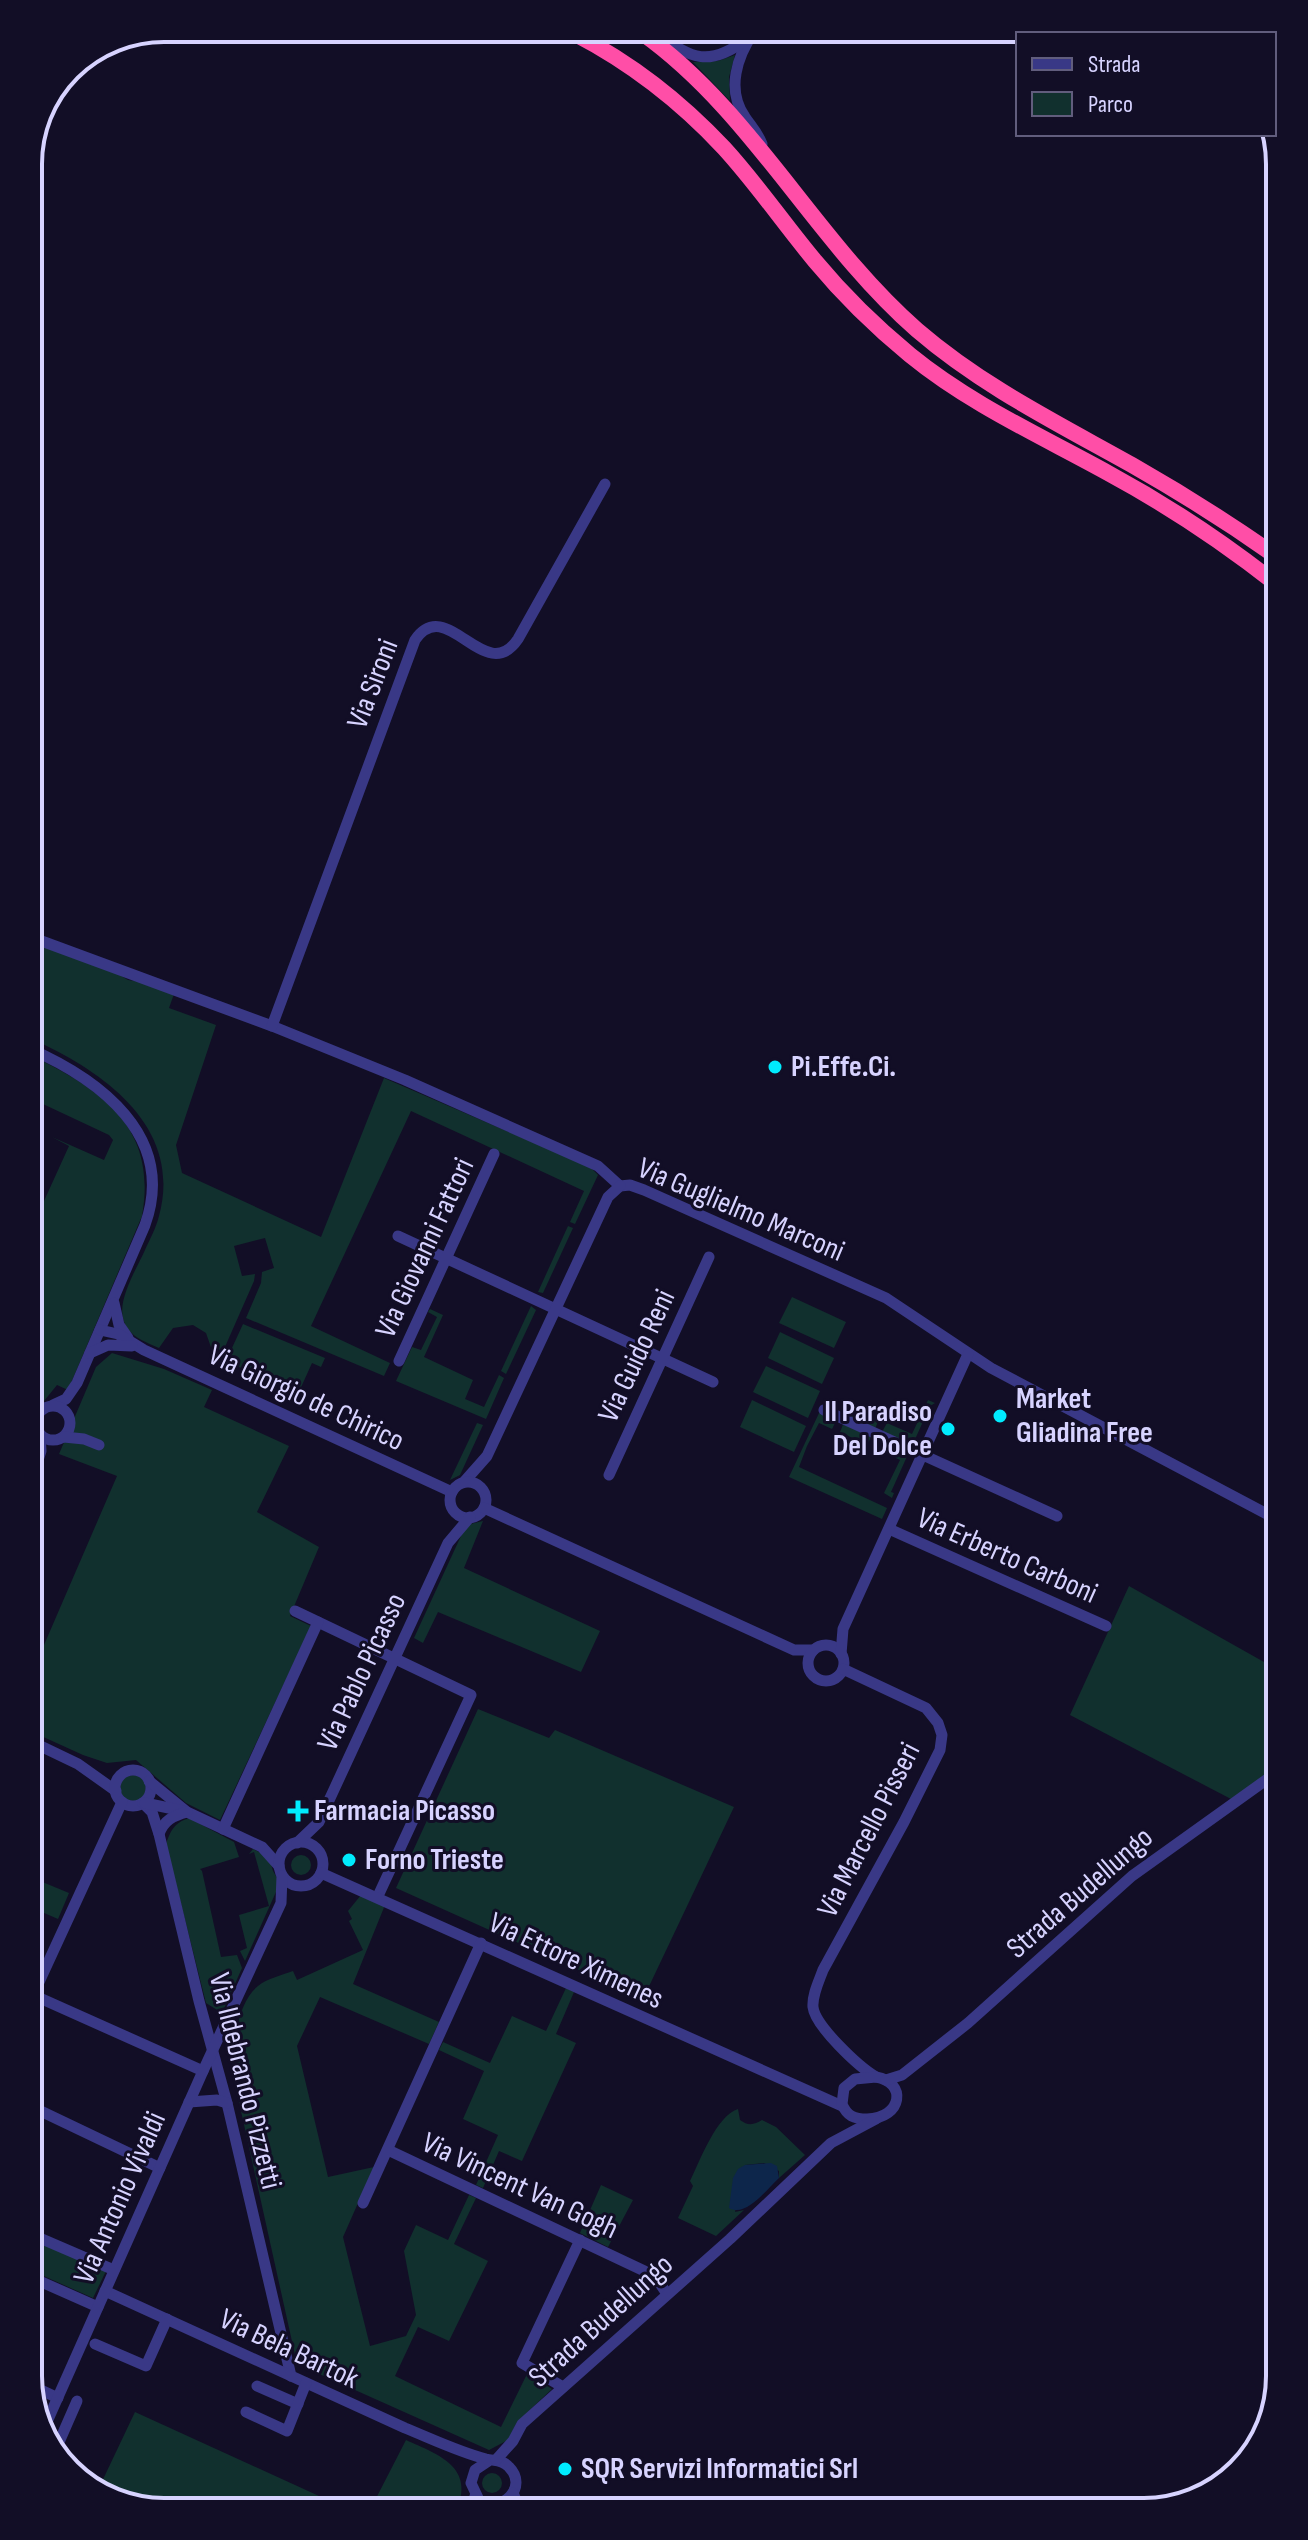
<svg xmlns="http://www.w3.org/2000/svg" width="1308" height="2540" font-family="'Sofia Sans Condensed',sans-serif">
<style>
.green{fill:#11302e}
.water{fill:#0d264b}
.lines{fill:none;stroke-linecap:round;stroke-linejoin:round}
.minor{stroke:#393886;stroke-width:11}
.highway{stroke:#ff4ea7;stroke-width:16}
.poi-dot{fill:#00ebfe;stroke:#120e26;stroke-width:3}
.labels{text-anchor:middle;dominant-baseline:central;stroke-width:6;stroke-linejoin:round;paint-order:stroke}
.street-label{font-size:30px;fill:#d7d3ff;stroke:#120e26}
.poi-label{font-size:30px;font-weight:bold;fill:#d7d3ff;stroke:#120e26;text-anchor:start}
.rim{fill:none;stroke:#d7d3ff;stroke-width:4}
</style>
<rect width="100%" height="100%" fill="#120e26"/>
<g class="green">
<polygon points="735,55 729,77 730,101 693,62 718,61"/>
<path d="M 28,940 L 113,971 L 128,980 L 140,982 L 174,994 L 169,1008 L 216,1025 L 176,1145 L 182,1173 L 321,1237 L 384,1078 L 590,1167 L 598,1175 L 575,1224 L 570,1222 L 584,1191 L 411,1111 L 311,1326 L 390,1363 L 384,1376 L 246,1318 L 261,1283 L 262,1272 L 274,1268 L 265,1238 L 234,1246 L 242,1276 L 255,1274 L 254,1281 L 221,1356 L 213,1353 L 206,1333 L 193,1325 L 173,1328 L 159,1348 C 144,1341 127,1336 123,1318 C 118,1298 137,1268 145,1250 C 150,1239 156,1228 159,1216 C 184,1124 99,1069 28,1037 Z"/>
<path d="M 28,1054 C 101,1089 158,1126 142,1216 L 68,1390 L 57,1385 L 44,1401 L 28,1405 L 28,1232 L 32,1222 L 31,1211 L 44,1201 L 69,1146 L 52,1137 L 104,1160 L 113,1140 L 109,1135 L 28,1097 Z"/>
<polygon points="568,1226 573,1228 543,1293 538,1292"/>
<polygon points="792,1297 846,1322 834,1348 779,1323"/>
<polygon points="531,1306 536,1310 506,1374 501,1371"/>
<polygon points="430,1309 443,1315 424,1357 473,1380 465,1399 484,1407 499,1375 504,1378 486,1419 396,1381 412,1347 421,1350 437,1317 428,1312"/>
<polygon points="243,1324 325,1358 321,1367 312,1363 298,1394 226,1361"/>
<polygon points="780,1332 834,1358 822,1384 768,1358"/>
<polygon points="112,1353 164,1369 212,1390 204,1407 289,1446 257,1512 319,1547 290,1616 311,1626 220,1820 186,1803 136,1760 107,1763 83,1755 28,1730 28,1682 117,1476 59,1454 96,1367"/>
<polygon points="766,1366 820,1391 808,1418 753,1392"/>
<polygon points="752,1400 806,1426 794,1452 740,1427"/>
<polygon points="928,1400 935,1403 930,1406 912,1446 882,1432 887,1423 912,1434"/>
<polygon points="851,1406 879,1419 875,1429 847,1416"/>
<polygon points="820,1411 837,1419 832,1429 819,1423 807,1446 799,1467 887,1508 882,1519 789,1477"/>
<polygon points="844,1422 872,1435 867,1445 840,1432"/>
<polygon points="477,1423 483,1425 460,1475 450,1480"/>
<polygon points="879,1438 909,1452 891,1492 894,1493 892,1498 884,1493 900,1460 875,1448"/>
<polygon points="483,1521 464,1568 600,1631 581,1672 438,1612 423,1643 414,1638 466,1525"/>
<polygon points="1129,1586 1280,1671 1280,1765 1231,1799 1070,1715"/>
<polygon points="478,1709 549,1738 555,1730 734,1807 643,1999 396,1888"/>
<circle cx="133" cy="1788" r="13"/>
<path d="M 189,1818 L 234,1842 L 239,1857 L 200,1869 L 202,1871 L 221,1957 L 237,1955 L 242,1968 L 222,2013 L 206,2003 L 166,1844 C 171,1830 174,1823 189,1818 Z"/>
<polygon points="253,1849 269,1857 273,1871 280,1883 245,1961 240,1951 247,1948 239,1915 269,1906 254,1852 249,1854"/>
<circle cx="301" cy="1865" r="10"/>
<polygon points="28,1876 69,1893 58,1919 28,1906"/>
<path d="M 361,1895 L 385,1905 L 353,1984 L 439,2022 L 429,2044 L 320,1997 L 297,2046 L 328,2177 L 374,2167 L 343,2237 L 370,2346 L 406,2336 L 416,2315 L 404,2251 L 416,2225 L 448,2240 L 469,2195 L 476,2198 L 454,2244 L 488,2261 L 449,2341 L 418,2327 L 395,2376 L 501,2427 L 527,2374 L 552,2389 L 517,2422 L 508,2440 L 489,2450 L 297,2364 L 233,2075 C 231,2051 237,2002 258,1986 C 266,1979 282,1975 293,1971 L 297,1980 L 363,1950 L 349,1921 L 352,1919 L 348,1911 Z"/>
<polygon points="566,1988 574,1992 556,2034 576,2043 522,2161 499,2151 483,2188 476,2185 498,2135 463,2119 484,2071 439,2050 443,2042 490,2063 512,2016 546,2031"/>
<path d="M 738,2109 L 740,2120 C 748,2126 754,2125 762,2120 L 776,2127 L 805,2155 L 779,2178 L 779,2171 L 764,2163 L 745,2165 L 735,2212 L 744,2210 L 716,2236 L 678,2218 L 693,2186 L 690,2181 C 700,2161 716,2116 738,2109 Z"/>
<polygon points="601,2185 633,2200 608,2247 580,2233"/>
<polygon points="28,2238 106,2271 93,2298 28,2269"/>
<polygon points="135,2412 354,2512 156,2512 97,2492"/>
<path d="M 406,2440 C 439,2455 476,2467 456,2512 L 369,2512 Z"/>
<circle cx="492" cy="2483" r="10"/>
</g>
<path class="water" d="M 771,2163 L 777,2166 L 779,2178 C 766,2190 746,2218 729,2208 L 733,2178 L 738,2169 L 745,2165 Z"/>
<g class="lines">
<g class="minor">
<path d="M 754,32 C 737,56 726,90 745,117 C 751,126 758,133 762,144"/>
<path d="M 657,33 C 691,60 710,67 747,39"/>
<polyline points="28,936 272,1026 405,1080 598,1166 620,1186 630,1185 644,1190 886,1298 991,1368 1280,1521"/>
<path d="M 272,1026 L 415,640 C 447,593 485,688 518,639 L 605,484"/>
<path d="M 28,1048 C 99,1079 177,1136 145,1225 L 77,1383 L 66,1399 L 53,1405"/>
<polyline points="398,1236 713,1382"/>
<polyline points="114,1303 119,1325 128,1338"/>
<polyline points="100,1330 118,1334 144,1350 452,1492"/>
<polyline points="90,1353 108,1345 132,1346"/>
<polyline points="399,1361 494,1154"/>
<circle cx="53" cy="1423" r="17"/>
<polyline points="824,1410 1057,1516"/>
<polyline points="64,1437 84,1439 99,1445"/>
<polyline points="609,1475 709,1257"/>
<polyline points="464,1482 487,1456 608,1197 620,1186"/>
<circle cx="468" cy="1500" r="18"/>
<polyline points="28,1490 41,1451 40,1434"/>
<polyline points="484,1508 794,1650 813,1650"/>
<polyline points="889,1529 1106,1626"/>
<polyline points="295,1611 471,1695 378,1896"/>
<circle cx="826" cy="1663" r="18"/>
<polyline points="841,1654 843,1629 968,1354"/>
<path d="M 843,1669 L 926,1708 L 938,1723 L 942,1735 L 940,1750 L 904,1822 L 823,1970 C 819,1981 812,1995 813,2007 C 815,2026 859,2067 876,2077"/>
<polyline points="28,1740 78,1764 116,1791"/>
<circle cx="133" cy="1788" r="18"/>
<polyline points="149,1781 187,1812 262,1847 279,1866"/>
<polyline points="143,1803 152,1812 159,1834 199,2001 227,2103 291,2376"/>
<polyline points="145,1803 183,1811"/>
<polyline points="223,1829 318,1622"/>
<path d="M 159,1834 C 164,1820 173,1816 187,1812"/>
<circle cx="301" cy="1864" r="22"/>
<polyline points="297,1843 319,1822 448,1543 470,1517"/>
<polyline points="321,1873 842,2106"/>
<polyline points="33,1995 203,2071"/>
<polyline points="28,2006 122,1802"/>
<path d="M 876,2077 C 907,2082 903,2118 867,2119 C 854,2119 847,2116 842,2104 L 844,2088 L 855,2079 Z"/>
<polyline points="886,2080 902,2075 968,2023 1132,1876 1280,1770"/>
<polyline points="189,2102 217,2100 227,2103"/>
<polyline points="28,2105 160,2168"/>
<polyline points="388,2150 655,2276 667,2294"/>
<polyline points="363,2203 481,1943"/>
<polyline points="28,2233 114,2270"/>
<polyline points="28,2276 98,2307"/>
<path d="M 105,2291 L 405,2428 C 432,2439 459,2452 486,2459 C 495,2461 503,2460 509,2467 C 529,2487 502,2514 479,2500 L 471,2483 L 475,2470 L 490,2460"/>
<polyline points="95,2344 146,2366 167,2319"/>
<polyline points="30,2385 58,2398"/>
<polyline points="257,2386 298,2404"/>
<polyline points="563,2387 522,2363 580,2240"/>
<polyline points="246,2412 287,2431 306,2383"/>
<polyline points="42,2433 203,2071 281,1903 282,1876"/>
<polyline points="56,2449 77,2401"/>
<polyline points="496,2460 513,2441 522,2424 730,2239 831,2143 876,2119"/>
<polyline points="513,2493 521,2512"/>
<polyline points="471,2512 475,2496"/>
</g>
<g class="highway">
<path d="M 642,33 C 753,112 815,241 917,330 C 982,386 1057,423 1132,465 C 1183,494 1232,525 1280,559"/>
<path d="M 575,34 C 631,63 681,102 724,148 C 757,184 784,224 815,261 C 844,296 876,327 910,355 C 970,404 1041,436 1108,473 C 1169,506 1226,544 1280,587"/>
</g>
</g>
<g class="poi-dot">
<circle cx="775" cy="1067" r="8"/>
<circle cx="1000" cy="1416" r="8"/>
<circle cx="948" cy="1429" r="8"/>
<path d="M294 1799h8v8h8v8h-8v8h-8v-8h-8v-8h8z"/>
<circle cx="349" cy="1860" r="8"/>
<circle cx="565" cy="2469" r="8"/>
</g>
<g class="labels">
<g class="street-label">
<text transform="translate(373 684) rotate(-69)">Via Sironi</text>
<text transform="translate(741 1210) rotate(23)">Via Guglielmo Marconi</text>
<text transform="translate(425 1248) rotate(-65)">Via Giovanni Fattori</text>
<text transform="translate(637 1356) rotate(-65)">Via Guido Reni</text>
<text transform="translate(306 1398) rotate(25)">Via Giorgio de Chirico</text>
<text transform="translate(1007 1556) rotate(24)">Via Erberto Carboni</text>
<text transform="translate(362 1672) rotate(-65)">Via Pablo Picasso</text>
<text transform="translate(869 1830) rotate(-63)">Via Marcello Pisseri</text>
<text transform="translate(1080 1893) rotate(-41)">Strada Budellungo</text>
<text transform="translate(576 1961) rotate(25)">Via Ettore Ximenes</text>
<text transform="translate(245 2081) rotate(76)">Via Ildebrando Pizzetti</text>
<text transform="translate(520 2186) rotate(25)">Via Vincent Van Gogh</text>
<text transform="translate(120 2198) rotate(-66)">Via Antonio Vivaldi</text>
<text transform="translate(601 2321) rotate(-42)">Strada Budellungo</text>
<text transform="translate(289 2349) rotate(25)">Via Bela Bartok</text>
</g>
<g class="poi-label">
<text x="791" y="1067">Pi.Effe.Ci.</text>
<text x="1016" y="1399">Market<tspan x="1016" dy="34">Gliadina Free</tspan></text>
<text x="932" y="1412" text-anchor="end">Il Paradiso<tspan x="932" dy="34">Del Dolce</tspan></text>
<text x="314" y="1811">Farmacia Picasso</text>
<text x="365" y="1860">Forno Trieste</text>
<text x="581" y="2469">SQR Servizi Informatici Srl</text>
</g>
</g>
<path d="M0 0H1308V2540H0ZM164 42H1144A122 122 0 0 1 1266 164V2376A122 122 0 0 1 1144 2498H164A122 122 0 0 1 42 2376V164A122 122 0 0 1 164 42Z" fill="#120e26" fill-rule="evenodd"/>
<path class="rim" d="M164 42H1144A122 122 0 0 1 1266 164V2376A122 122 0 0 1 1144 2498H164A122 122 0 0 1 42 2376V164A122 122 0 0 1 164 42Z"/>
<rect x="1016" y="32" width="260" height="104" fill="#120e26" stroke="#615d7d" stroke-width="2"/>
<rect x="1032" y="58" width="40" height="12" fill="#393886" stroke="#615d7d" stroke-width="2"/>
<text x="1088" y="72" font-size="24" fill="#d7d3ff">Strada</text>
<rect x="1032" y="92" width="40" height="24" fill="#11302e" stroke="#615d7d" stroke-width="2"/>
<text x="1088" y="112" font-size="24" fill="#d7d3ff">Parco</text>
</svg>
